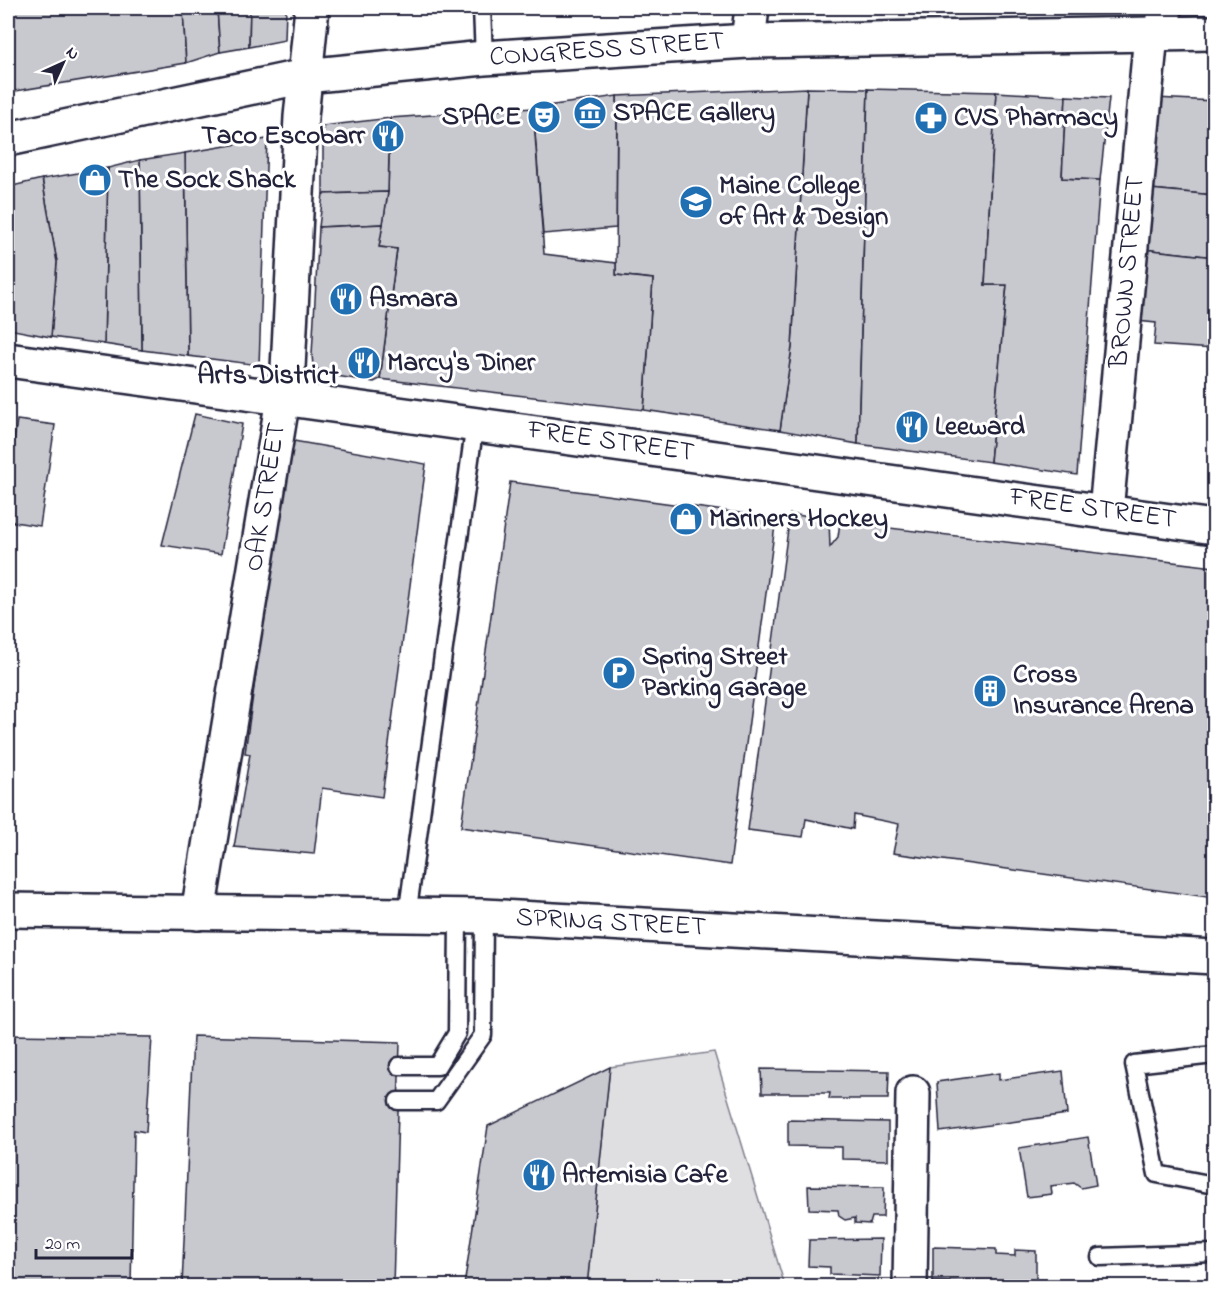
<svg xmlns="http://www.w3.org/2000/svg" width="1222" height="1294" font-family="'Indie Flower',sans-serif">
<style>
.green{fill:#dfdfe2;stroke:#80808e;stroke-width:1.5}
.building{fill:#c8c8cf;stroke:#22223b;stroke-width:1.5}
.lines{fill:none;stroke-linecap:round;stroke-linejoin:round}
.lane-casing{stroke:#22223b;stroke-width:21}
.street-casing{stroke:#22223b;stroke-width:38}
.secondary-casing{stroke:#22223b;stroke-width:38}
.lane{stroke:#fff;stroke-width:16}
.street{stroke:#fff;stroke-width:33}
.secondary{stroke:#fff;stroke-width:33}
.labels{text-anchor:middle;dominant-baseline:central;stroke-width:6;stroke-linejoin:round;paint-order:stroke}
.street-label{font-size:27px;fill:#22223b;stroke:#fff}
.poi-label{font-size:27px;font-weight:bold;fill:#22223b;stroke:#fff;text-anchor:start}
.neighbourhood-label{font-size:28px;font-weight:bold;fill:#22223b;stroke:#fff}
</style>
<rect width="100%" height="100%" fill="#fff"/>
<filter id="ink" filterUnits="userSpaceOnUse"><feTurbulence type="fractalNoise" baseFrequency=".0167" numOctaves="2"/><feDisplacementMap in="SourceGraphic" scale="12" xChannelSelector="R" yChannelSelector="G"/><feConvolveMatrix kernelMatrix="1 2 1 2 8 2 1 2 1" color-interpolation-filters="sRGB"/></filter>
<g filter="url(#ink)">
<polygon class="green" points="714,1052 785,1286 587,1286 610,1067"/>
<g class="building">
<polygon points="8,8 183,8 186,63 9,92"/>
<polygon points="183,8 217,8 220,52 186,63"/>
<polygon points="217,8 250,8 249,47 220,52"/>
<polygon points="250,8 286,8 285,40 249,47"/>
<polygon points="347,8 381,8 380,10 347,13"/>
<polygon points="807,88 868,89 858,444 780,430 792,347"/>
<polygon points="807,88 792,347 780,430 644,410 653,279 616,275 617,96"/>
<polygon points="868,89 996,92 985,285 1007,285 990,462 858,444"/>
<polygon points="996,92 1066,96 1062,178 1100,180 1077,475 990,462 1007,285 985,285"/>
<polygon points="617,96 616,228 543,234 533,108"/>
<polygon points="1066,96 1109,98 1100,180 1062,178"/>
<polygon points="1155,98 1214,101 1214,195 1150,189"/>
<polygon points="533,108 544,254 616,263 616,275 653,279 644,410 380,379 397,249 379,247 388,192 390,118"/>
<polygon points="390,118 388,192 323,194 323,126"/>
<polygon points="267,139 259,365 188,356 185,153"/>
<polygon points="185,153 188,356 142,350 140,160"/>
<polygon points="140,160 142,350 104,344 108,168"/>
<polygon points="108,168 104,344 51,337 57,262 42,179"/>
<polygon points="42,179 57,262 51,337 8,329 8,187"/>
<polygon points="1150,189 1214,195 1214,257 1143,249"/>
<polygon points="388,192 383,224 319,227 323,194"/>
<polygon points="383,224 379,247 397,249 380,379 374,382 324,374 313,365 312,355 319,227"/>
<polygon points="1143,249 1214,257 1214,349 1154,345 1156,323 1137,321"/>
<polygon points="195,414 242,424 221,554 162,545"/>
<polygon points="17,420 55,425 40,526 8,521 8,484"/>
<polygon points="288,440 426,464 382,797 322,788 314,854 234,847 250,754 245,753"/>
<polygon points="510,482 776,518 730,865 461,827"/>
<polygon points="790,514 829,520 830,547 838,537 840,522 1214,567 1214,898 893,853 899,824 854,815 853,829 806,819 803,837 748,830"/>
<polygon points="8,1035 152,1037 146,1132 134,1130 131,1286 8,1286"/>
<polygon points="193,1036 400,1042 393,1286 182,1286"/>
<polygon points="610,1067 587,1286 464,1286 488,1126"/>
<polygon points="761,1069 889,1071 888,1099 829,1099 830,1093 762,1093"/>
<polygon points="1063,1071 1067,1114 940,1132 937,1082 999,1073 999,1080"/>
<rect x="1207" y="1096" width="7" height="29"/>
<polygon points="788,1120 888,1122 888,1160 842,1159 842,1147 788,1146"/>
<polygon points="1088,1137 1096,1185 1081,1188 1074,1183 1051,1186 1052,1194 1027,1197 1019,1148"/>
<polygon points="808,1186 884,1187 883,1217 872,1217 870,1224 855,1223 855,1218 845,1220 839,1216 838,1210 809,1209"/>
<polygon points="881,1239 880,1276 830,1274 830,1267 808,1266 809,1240"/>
<polygon points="933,1247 996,1249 996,1255 1015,1256 1015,1250 1036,1251 1036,1284 933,1281"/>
<polygon points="933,1281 1027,1284 1027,1286 932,1286"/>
</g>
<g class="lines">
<defs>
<g id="lane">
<polyline points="482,8 484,58"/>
<polyline points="407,916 475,423"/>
<polyline points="1214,1055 1134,1064 1157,1174 1214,1185"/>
<polyline points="399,1066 437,1066 457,1033 458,916"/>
<polyline points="398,1101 436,1101 483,1035 484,916"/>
<polyline points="1100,1257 1214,1253"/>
</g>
<g id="street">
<polyline points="1164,8 1164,33"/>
<polyline points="748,41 752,8"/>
<polyline points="8,360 1214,527"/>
<polyline points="1106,511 1151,34"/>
<polyline points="198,913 288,368 301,117 312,8"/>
<polyline points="910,1286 913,1093"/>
</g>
<g id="secondary">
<polyline points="8,139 305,76 484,58 748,41 1214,33"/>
<polyline points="8,910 484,916 1214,957"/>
</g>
</defs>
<use href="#lane" class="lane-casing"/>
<use href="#street" class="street-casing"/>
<use href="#secondary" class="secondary-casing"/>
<use href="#lane" class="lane"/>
<use href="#street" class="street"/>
<use href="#secondary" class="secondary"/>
</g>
</g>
<defs>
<symbol id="museum-disc" viewBox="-11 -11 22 22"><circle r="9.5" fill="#1f6fb2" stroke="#fff"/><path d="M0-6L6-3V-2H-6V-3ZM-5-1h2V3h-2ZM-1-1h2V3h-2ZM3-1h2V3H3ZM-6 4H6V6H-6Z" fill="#fff"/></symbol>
<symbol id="theatre-disc" viewBox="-11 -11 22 22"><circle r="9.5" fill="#1f6fb2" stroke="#fff"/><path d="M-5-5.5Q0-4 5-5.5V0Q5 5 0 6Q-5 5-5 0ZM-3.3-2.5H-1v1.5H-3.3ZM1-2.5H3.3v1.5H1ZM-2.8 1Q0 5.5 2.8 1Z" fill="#fff"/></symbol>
<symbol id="pharmacy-disc" viewBox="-11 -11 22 22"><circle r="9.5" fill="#1f6fb2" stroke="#fff"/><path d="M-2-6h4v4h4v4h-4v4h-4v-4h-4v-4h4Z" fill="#fff"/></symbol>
<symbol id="restaurant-disc" viewBox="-11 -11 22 22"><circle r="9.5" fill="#1f6fb2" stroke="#fff"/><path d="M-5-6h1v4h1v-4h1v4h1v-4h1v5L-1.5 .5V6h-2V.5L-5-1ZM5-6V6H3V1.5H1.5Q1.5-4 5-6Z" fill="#fff"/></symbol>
<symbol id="shop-disc" viewBox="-11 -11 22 22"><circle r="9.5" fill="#1f6fb2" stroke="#fff"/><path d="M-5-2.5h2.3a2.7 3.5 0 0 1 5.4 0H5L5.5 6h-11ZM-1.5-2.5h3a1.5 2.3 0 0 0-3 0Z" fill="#fff"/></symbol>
<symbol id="school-disc" viewBox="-11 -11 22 22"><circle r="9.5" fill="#1f6fb2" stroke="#fff"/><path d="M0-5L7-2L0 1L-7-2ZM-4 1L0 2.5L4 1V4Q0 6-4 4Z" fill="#fff"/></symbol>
<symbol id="parking-disc" viewBox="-11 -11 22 22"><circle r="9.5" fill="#1f6fb2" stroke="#fff"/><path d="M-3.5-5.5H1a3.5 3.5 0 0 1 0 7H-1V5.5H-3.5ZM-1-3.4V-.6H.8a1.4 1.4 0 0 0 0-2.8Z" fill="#fff"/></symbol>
<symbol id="building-disc" viewBox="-11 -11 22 22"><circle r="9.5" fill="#1f6fb2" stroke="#fff"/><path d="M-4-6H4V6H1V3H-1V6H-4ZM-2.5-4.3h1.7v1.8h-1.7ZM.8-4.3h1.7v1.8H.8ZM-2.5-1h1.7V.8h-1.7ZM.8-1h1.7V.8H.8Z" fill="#fff"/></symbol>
</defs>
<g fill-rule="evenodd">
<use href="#museum-disc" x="571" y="94" width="38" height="38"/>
<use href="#theatre-disc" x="525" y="98" width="38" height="38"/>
<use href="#pharmacy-disc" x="912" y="99" width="38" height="38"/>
<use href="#restaurant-disc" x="369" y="117" width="38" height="38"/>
<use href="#shop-disc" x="76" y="161" width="38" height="38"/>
<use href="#school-disc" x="677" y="183" width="38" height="38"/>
<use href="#restaurant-disc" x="327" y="280" width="38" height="38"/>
<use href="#restaurant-disc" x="345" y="344" width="38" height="38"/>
<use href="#restaurant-disc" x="893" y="408" width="38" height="38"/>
<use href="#shop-disc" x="667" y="500" width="38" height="38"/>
<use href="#parking-disc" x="600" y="654" width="38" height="38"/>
<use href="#building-disc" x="971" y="672" width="38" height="38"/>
<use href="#restaurant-disc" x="520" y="1156" width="38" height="38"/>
</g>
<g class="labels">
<g class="street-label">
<text transform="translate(607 50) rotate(-4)">CONGRESS STREET</text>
<text transform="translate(1128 272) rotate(-85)">BROWN STREET</text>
<text transform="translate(611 442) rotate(8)">FREE STREET</text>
<text transform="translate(266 497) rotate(-81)">OAK STREET</text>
<text transform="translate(1093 509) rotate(8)">FREE STREET</text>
<text transform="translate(611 923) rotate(3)">SPRING STREET</text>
</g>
<g class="poi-label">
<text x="613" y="113">SPACE Gallery</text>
<text x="521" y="117" text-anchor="end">SPACE</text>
<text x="954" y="118">CVS Pharmacy</text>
<text x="365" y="136" text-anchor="end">Taco Escobarr</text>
<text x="118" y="180">The Sock Shack</text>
<text x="719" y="186">Maine College<tspan x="719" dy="31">of Art &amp; Design</tspan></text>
<text x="369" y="299">Asmara</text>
<text x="387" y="363">Marcy's Diner</text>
<text x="935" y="427">Leeward</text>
<text x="709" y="519">Mariners Hockey</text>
<text x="642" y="657">Spring Street<tspan x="642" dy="31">Parking Garage</tspan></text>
<text x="1013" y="675">Cross<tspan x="1013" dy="31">Insurance Arena</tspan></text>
<text x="562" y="1175">Artemisia Cafe</text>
</g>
<g class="neighbourhood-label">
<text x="268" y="376">Arts District</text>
</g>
</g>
<rect width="1222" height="1294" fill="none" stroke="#fff" stroke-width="30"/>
<rect x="15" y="15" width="1192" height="1264" fill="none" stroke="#22223b" stroke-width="2" filter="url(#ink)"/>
<g transform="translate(63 63) rotate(45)" stroke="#ffffff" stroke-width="4.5" paint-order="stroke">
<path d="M0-4.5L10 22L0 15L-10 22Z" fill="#22223b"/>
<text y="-9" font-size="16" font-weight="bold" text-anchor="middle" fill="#22223b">N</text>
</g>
<path d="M36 1249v9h96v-9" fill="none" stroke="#22223b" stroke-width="3"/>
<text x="45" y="1249" font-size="18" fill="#22223b" stroke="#ffffff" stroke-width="4.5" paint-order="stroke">20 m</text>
</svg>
